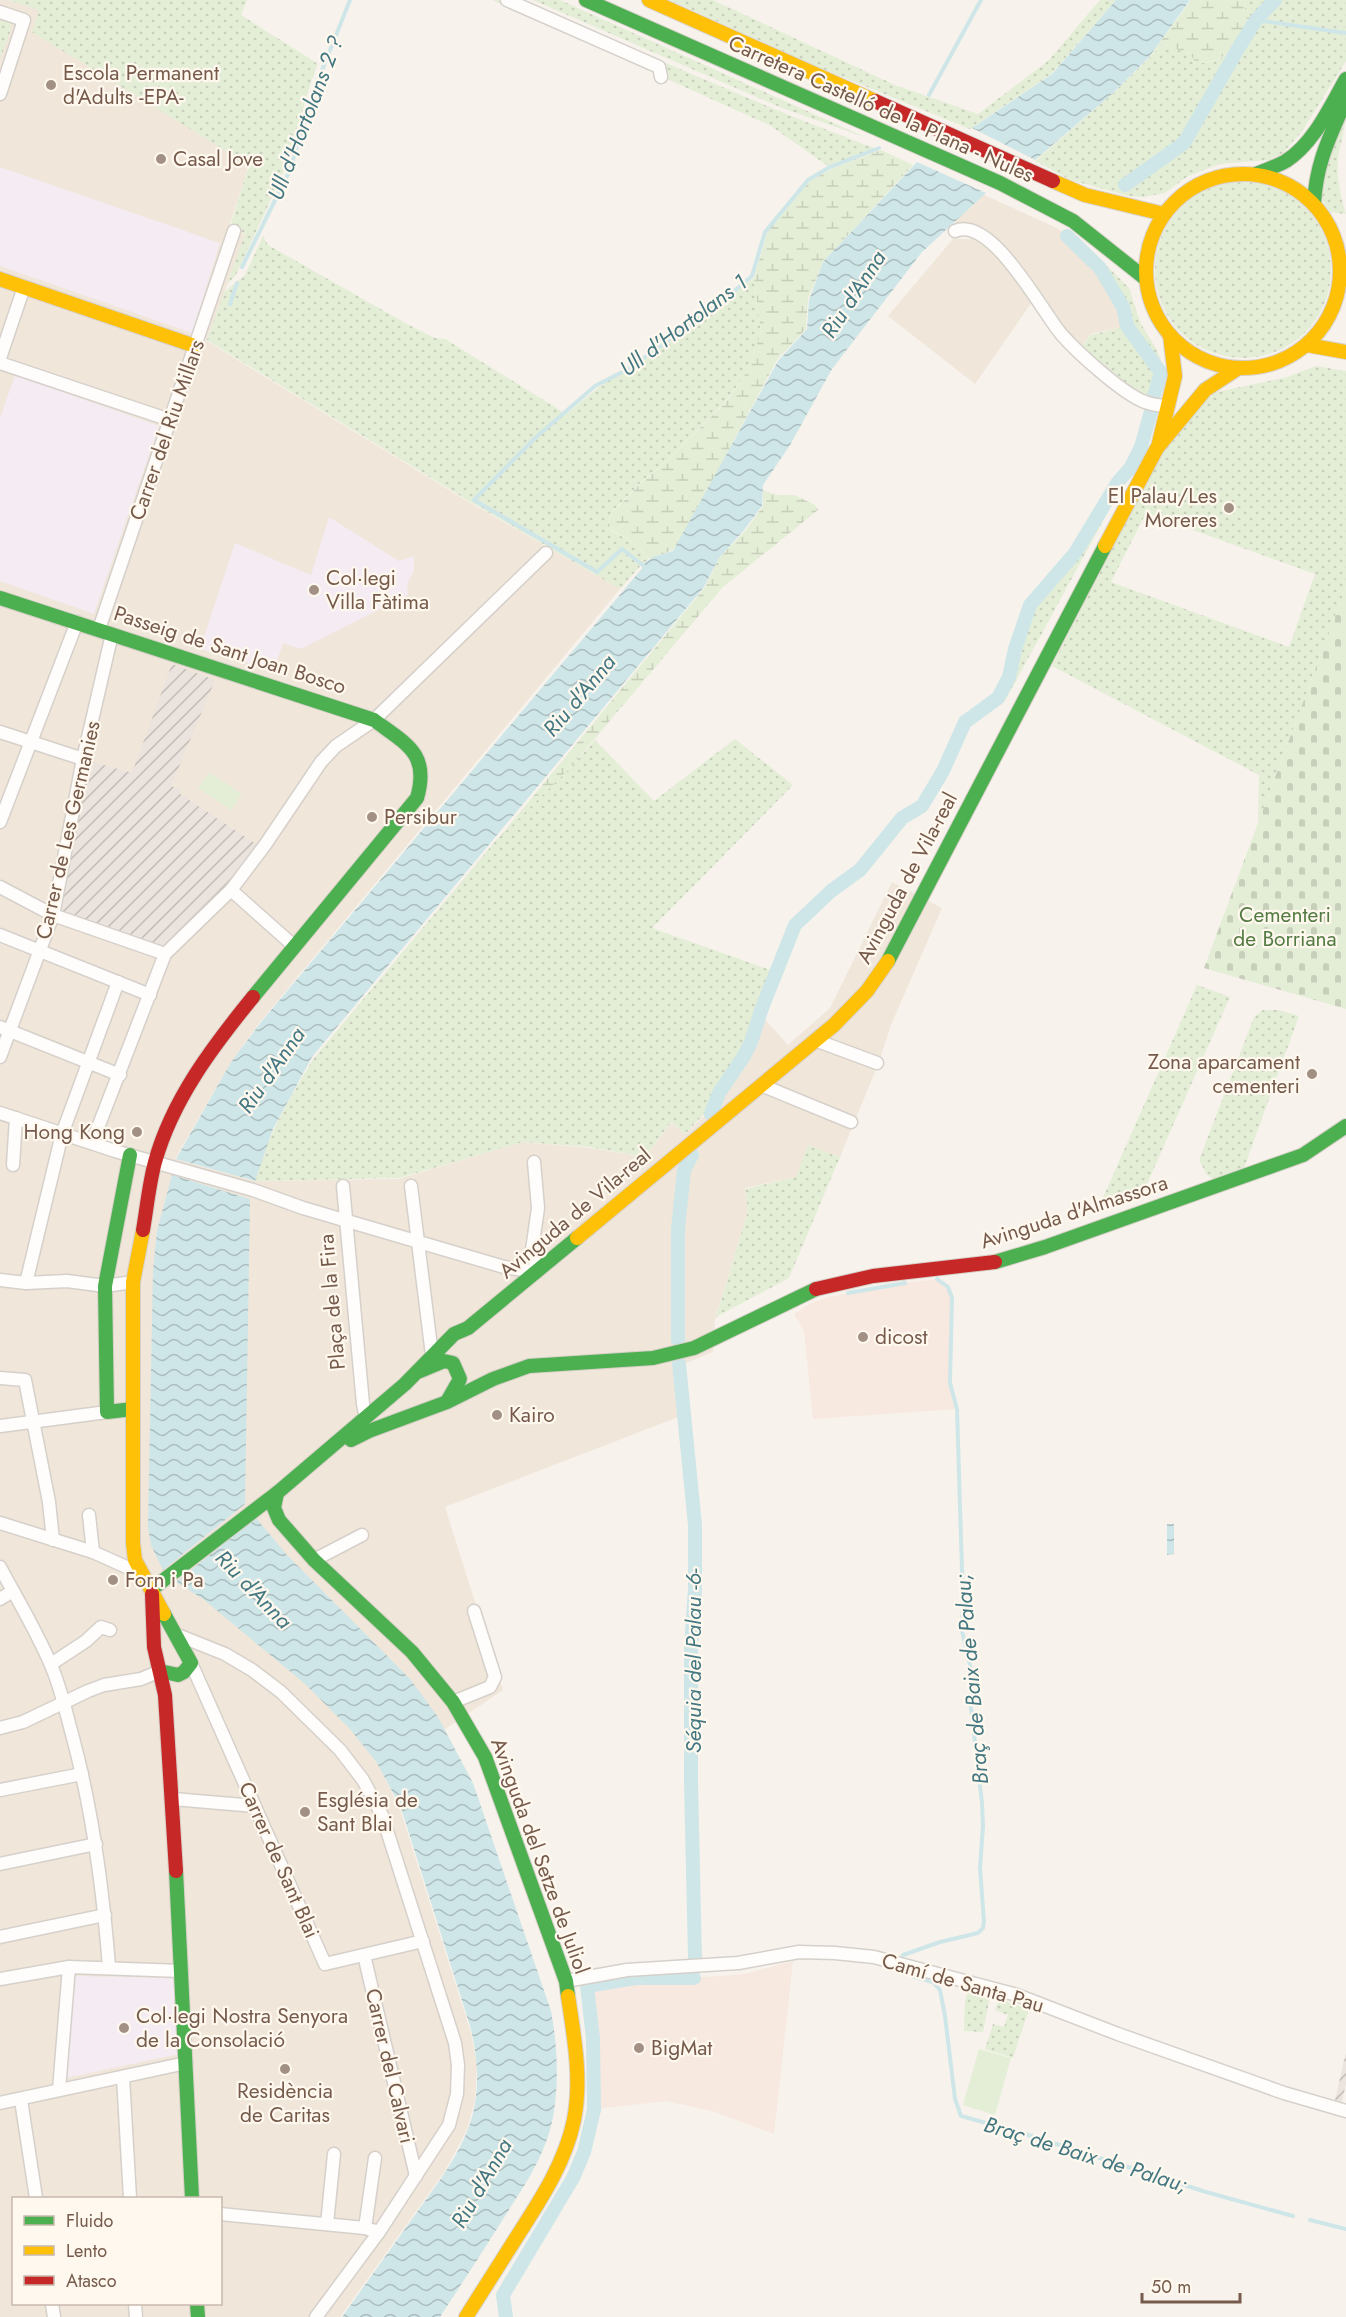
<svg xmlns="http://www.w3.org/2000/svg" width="1346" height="2317" font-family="Jost,sans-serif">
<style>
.residential{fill:#f0e6da;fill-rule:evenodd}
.commercial{fill:#f7e8e0}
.industrial{fill:url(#industrial-furrows)}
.education{fill:#f4ebf3}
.green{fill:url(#green-dots);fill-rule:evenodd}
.wetland{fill:url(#wetland-marsh)}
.cemetery{fill:url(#cemetery-stones)}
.pitch{fill:#e4eed7}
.water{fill:url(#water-waves)}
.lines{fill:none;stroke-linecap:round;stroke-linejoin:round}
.stream{stroke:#cee6e8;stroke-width:4}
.canal{stroke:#cee6e8;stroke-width:14}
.street-casing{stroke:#d6d0ca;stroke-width:15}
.fast-casing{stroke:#d7d0c8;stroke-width:16}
.slow-casing{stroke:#d7d0c8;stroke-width:16}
.jam-casing{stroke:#d7d0c8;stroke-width:16}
.street{stroke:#fefdfc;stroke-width:12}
.fast{stroke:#4caf50;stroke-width:14}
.slow{stroke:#ffc107;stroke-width:14}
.jam{stroke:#c62828;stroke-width:14}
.poi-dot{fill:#a39084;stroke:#fff8ee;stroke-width:2}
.labels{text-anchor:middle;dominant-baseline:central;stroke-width:4.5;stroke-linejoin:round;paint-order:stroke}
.poi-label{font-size:21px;fill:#765b4c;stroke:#fff8ee;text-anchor:start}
.street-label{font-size:21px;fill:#765b4c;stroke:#fff8ee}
.park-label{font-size:21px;fill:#547b43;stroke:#fff8ee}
.water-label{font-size:22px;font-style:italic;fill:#437782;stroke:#fff8ee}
</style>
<defs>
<pattern id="industrial-furrows" width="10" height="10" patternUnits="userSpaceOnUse" patternTransform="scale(1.5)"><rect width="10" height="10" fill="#ebe3dd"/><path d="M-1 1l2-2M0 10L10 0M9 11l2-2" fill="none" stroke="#c3bbb5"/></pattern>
<pattern id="green-dots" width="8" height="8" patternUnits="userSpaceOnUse" patternTransform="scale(1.5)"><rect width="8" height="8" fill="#e4eed7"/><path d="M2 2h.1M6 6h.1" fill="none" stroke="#c7ceba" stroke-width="1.8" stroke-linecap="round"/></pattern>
<pattern id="wetland-marsh" width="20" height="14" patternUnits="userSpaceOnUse" patternTransform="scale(1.5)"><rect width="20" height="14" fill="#e4eed7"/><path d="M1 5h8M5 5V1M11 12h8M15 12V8" fill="none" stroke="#c7ceba"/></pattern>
<pattern id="cemetery-stones" width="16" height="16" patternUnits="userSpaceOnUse" patternTransform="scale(1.5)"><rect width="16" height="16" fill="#e4eed7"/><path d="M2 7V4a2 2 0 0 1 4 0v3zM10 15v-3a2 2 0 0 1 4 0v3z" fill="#c7ceba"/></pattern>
<pattern id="water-waves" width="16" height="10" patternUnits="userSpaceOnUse" patternTransform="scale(1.5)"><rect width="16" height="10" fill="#cee6e8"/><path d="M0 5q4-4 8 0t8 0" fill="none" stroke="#acbdbe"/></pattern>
</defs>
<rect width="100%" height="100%" fill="#f7f3ec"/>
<g class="residential">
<path d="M 0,0 L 8,0 L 39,10 L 149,103 L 249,165 L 229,227 L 245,235 L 207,341 L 462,498 L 620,589 L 260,1022 L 231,1062 L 175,1159 L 255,1181 L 398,1179 L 523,1142 L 590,1148 L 645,1157 L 671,1123 L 685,1134 L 717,1104 L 725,1086 L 748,1054 L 761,1015 L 788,1045 L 830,1008 L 892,882 L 942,908 L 891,1025 L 879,1062 L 840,1157 L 808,1145 L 796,1177 L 745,1188 L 748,1211 L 715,1319 L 713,1352 L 676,1367 L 681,1416 L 445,1507 L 503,1690 L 382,1772 L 400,1809 L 471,2033 L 477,2064 L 475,2100 L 467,2130 L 445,2171 L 340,2317 L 0,2317 ZM 14,2198 L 220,2198 L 220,2304 L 14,2304 Z"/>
<polygon points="984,195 1057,228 1077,244 1100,268 1113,287 1123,307 1126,326 1091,334 1081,347 1069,336 986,232 955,222"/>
<polygon points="953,239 979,239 990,245 1032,302 975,384 888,316"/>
</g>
<g class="commercial">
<polygon points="937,1279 948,1287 952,1298 950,1383 957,1409 813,1419 804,1331 794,1314 809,1304 828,1297 905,1283"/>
<polygon points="793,1961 774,2134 712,2111 666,2101 595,2109 595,2050 588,1986 635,1978 694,1978 745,1974"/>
</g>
<g class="industrial">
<polygon points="172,664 215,680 171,786 181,789 180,794 259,846 232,879 170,943 162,948 59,912 90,761 132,773"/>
<polygon points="1346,2052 1346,2083 1342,2102 1335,2100"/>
</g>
<g class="education">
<polygon points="0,167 220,243 192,333 0,266"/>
<polygon points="15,375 159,426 94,614 0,581 0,418"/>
<polygon points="329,517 399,561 414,556 414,571 407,584 408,595 301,649 283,643 274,670 200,649 235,543 311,575"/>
<polygon points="75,1976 174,1978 179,2054 66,2078"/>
</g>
<g class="green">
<polygon points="8,0 247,0 241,15 318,64 311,82 286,167 236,275 227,284 245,234 230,227 249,165 32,32 39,10"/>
<polygon points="492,0 518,0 786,114 879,150 832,169 771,126"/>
<polygon points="533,0 560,0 867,138 782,108"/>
<polygon points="670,0 713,0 895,85 978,114 1048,61 1100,0 1116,0 1051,74 970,129 818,67"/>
<path d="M 1245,0 L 1346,0 L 1346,61 L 1303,130 L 1283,153 L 1268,160 L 1220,164 L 1188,176 L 1165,193 L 1143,197 L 1128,196 L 1071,180 L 1035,161 L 1110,96 L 1163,44 L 1190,54 L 1196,63 C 1229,64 1236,43 1251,18 L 1244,7 Z"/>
<polygon points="0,18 10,21 11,29 0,59"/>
<path d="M 1346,110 C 1346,125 1342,138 1339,153 C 1335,174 1340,194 1346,214 L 1330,212 L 1323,201 L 1319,184 Z"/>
<circle cx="1243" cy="270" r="88"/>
<path d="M 1065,234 L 1093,252 L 1129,288 L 1141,324 L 1157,350 L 1165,371 L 1159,400 L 1142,395 L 1081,347 L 1091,335 L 1126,326 C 1119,287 1094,259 1065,234 Z"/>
<polygon points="263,236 268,245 407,324 435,338 445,339 566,414 609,379 631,369 754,278 761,333 746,373 726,401 669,459 641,482 613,511 608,521 612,531 634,543 649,559 642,564 620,589 467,500 207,340 224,292 245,275"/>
<path d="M 1316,366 L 1346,371 L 1346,587 L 1258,823 L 1259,775 L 1052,666 L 1158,459 L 1195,407 L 1217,392 L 1287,377 ZM 1146,513 L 1315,574 L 1289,647 L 1111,582 Z"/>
<polygon points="1132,468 1005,701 999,698 1010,677 1016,649 1031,605 1076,553 1119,482"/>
<path d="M 735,739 L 793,785 L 652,928 L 776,972 L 743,1056 L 718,1092 L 710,1108 L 685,1134 L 671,1122 L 645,1157 L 589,1147 L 523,1142 L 399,1178 L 255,1181 C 267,1136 290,1097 314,1058 L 497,839 L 570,768 L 595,740 L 654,801 Z"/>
<polygon points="1197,985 1230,997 1143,1193 1098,1209"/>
<polygon points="1263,1010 1279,1010 1299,1016 1243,1171 1215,1180 1207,1175 1199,1160 1254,1017"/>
<polygon points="808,1145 840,1157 789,1278 716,1317 748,1211 745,1189 796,1177"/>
<polygon points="968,1990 990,1997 983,2032 964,2031 965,2001"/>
<polygon points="999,1999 1029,2009 1013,2058 985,2049 993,2024 1004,2027 1008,2015 995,2010"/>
</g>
<g class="wetland">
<path d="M 1191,0 L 1245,0 L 1244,7 L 1251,18 C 1236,43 1229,63 1196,63 L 1190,54 L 1163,44 L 1149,57 Z"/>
<polygon points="881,150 913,165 823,262 808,299 806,329 777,360 682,537 673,550 650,559 634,543 612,530 608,521 613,512 641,483 669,459 727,401 746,373 761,333 754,278 767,233 775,220 811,180 832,169"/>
<polygon points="763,490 777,495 794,495 815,505 818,510 723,587 570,768 498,839 705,587 719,558 746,530 763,506"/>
</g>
<polygon class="cemetery" points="1346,587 1346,1009 1204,968"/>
<g class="pitch">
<polygon points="209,772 242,794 231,810 198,788"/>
<polygon points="979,2049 1011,2058 995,2115 963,2105"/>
</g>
<g class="water">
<polygon points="1116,0 1190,0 1149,57 1112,94 1035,160 972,128 1052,74"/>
<polygon points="917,162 986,193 922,252 832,369 790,445 763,485 762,506 745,529 719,558 704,587 312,1057 273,1129 255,1181 176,1159 231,1062 261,1022 644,566 643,564 653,557 673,551 778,361 807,329 809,300 823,262"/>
<polygon points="172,1175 250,1199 245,1504 163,1570 151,1545 148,1528 153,1270 157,1231"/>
<path d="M 256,1518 L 287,1555 L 410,1679 L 438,1717 L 473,1783 L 551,2011 C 558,2048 560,2093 550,2130 C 541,2162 522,2189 505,2216 C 484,2250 462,2283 440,2317 L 342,2317 C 367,2282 392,2247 417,2212 C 438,2183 462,2152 472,2117 C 480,2087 478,2056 470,2026 L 401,1808 L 377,1763 L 350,1729 L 304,1683 L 203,1599 L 176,1582 Z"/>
<polygon points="1167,1524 1174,1524 1174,1554 1167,1555"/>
</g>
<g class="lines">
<g class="stream">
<polyline points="1256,20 1346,33"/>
<polyline points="929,95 981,0"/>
<polyline points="242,267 289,172 317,83 350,0"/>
<polyline points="230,304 237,283"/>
<polyline points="644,571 644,566 622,549 597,572 474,500 534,439 595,386 630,368 720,303 752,276 765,232 808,180 830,167 879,148"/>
<polyline points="848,1293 905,1283"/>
<polyline points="903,1955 940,1942 978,1933 983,1928 984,1922 980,1868 983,1826 982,1803 970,1699 973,1678 962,1631 963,1602 957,1409 950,1383 952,1298 948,1287 937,1279"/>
<polyline points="914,1977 933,1982 940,1990 945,2016 955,2099 961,2116 1022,2133 1206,2192 1293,2216"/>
<polyline points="1310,2220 1346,2229"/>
</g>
<g class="canal">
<polyline points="1125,185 1184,143 1239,47 1256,20 1275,0"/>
<polyline points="1067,236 1100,268 1123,307 1127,326 1161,373 1154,396"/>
<polyline points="711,1114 719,1093 744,1056 751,1042 762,1008 795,925 831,891 860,870 902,818 922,806 943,771 965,722 998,698 1009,677 1015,649 1030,605 1075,553 1118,482 1131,467 1141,447 1151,411"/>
<polyline points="678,1340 678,1229 684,1170 692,1155"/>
<polyline points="679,1364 695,1525 695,1588 691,1647 691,1783 695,1959"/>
<polyline points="506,2317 503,2295 573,2178 584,2152 594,2110 593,2038 587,1986 635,1978 694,1978"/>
</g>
<defs>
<g id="street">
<polyline points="507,0 659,67 661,77"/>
<polyline points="0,12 24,20 0,94"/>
<path d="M 955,231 C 992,215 1042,312 1062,335 C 1078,353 1123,394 1145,402 C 1152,405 1160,405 1168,407"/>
<polyline points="0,358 24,287"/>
<polyline points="0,363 170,420"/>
<polyline points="99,629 234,231"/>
<polyline points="0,732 83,759"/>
<polyline points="0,822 77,622"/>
<polyline points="0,887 53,915 165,954"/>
<polyline points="231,890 294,946"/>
<polyline points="0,935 150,995"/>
<polyline points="0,1027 120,1075"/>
<polyline points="815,1040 877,1063"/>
<polyline points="0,1057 53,915 83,759 112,634"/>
<polyline points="761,1085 851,1122"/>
<polyline points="0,1113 115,1151 253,1190 303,1208 504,1267 537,1272 532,1250 538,1208 534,1162"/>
<polyline points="92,1143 165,954 231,890 265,845 321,762 336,746 374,720 546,553"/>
<polyline points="13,1165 16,1118"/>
<polyline points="343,1186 363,1404 366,1418"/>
<polyline points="411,1186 432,1355"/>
<polyline points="0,1280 26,1283 67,1281 105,1286 133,1282"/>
<polyline points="26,1283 62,1134 118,982"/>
<polyline points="0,1378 25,1380 49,1502 53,1540"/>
<polyline points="0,1426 107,1412"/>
<polyline points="89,1515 93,1552"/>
<polyline points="0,1523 93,1552 142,1574"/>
<polyline points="314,1560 362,1535"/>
<path d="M 0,1567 C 17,1599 36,1630 50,1663 C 61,1687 66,1713 73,1738 C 93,1813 103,1889 109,1967"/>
<polyline points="0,1599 13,1591"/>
<polyline points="175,1634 225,1654 252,1670 281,1692 340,1750 363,1780 382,1815 455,2043 458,2065 457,2094 449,2125 379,2232 316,2317"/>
<polyline points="191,1663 325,1964 423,1941"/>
<polyline points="51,1664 86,1641 101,1627 110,1630"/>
<polyline points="453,1702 490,1687 495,1677 474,1611"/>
<polyline points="0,1728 23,1722 88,1691 104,1685 141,1679 160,1671"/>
<polyline points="0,1790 82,1774"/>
<polyline points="173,1799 255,1806"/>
<polyline points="0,1864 96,1844"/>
<polyline points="0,1937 105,1915"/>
<polyline points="364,1955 416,2176"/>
<polyline points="0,1979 69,1967 182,1971"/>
<polyline points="566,1981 627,1970 738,1963 799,1952 835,1953 874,1957 1017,1995 1118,2034 1284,2093 1346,2111"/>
<polyline points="123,2077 130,2198"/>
<polyline points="59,2090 69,1967"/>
<polyline points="21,2100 36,2198"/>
<polyline points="0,2103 186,2063"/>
<polyline points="220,2214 365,2228 379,2232"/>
<polyline points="327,2224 334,2154"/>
<polyline points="365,2228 375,2158"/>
<polyline points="52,2304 54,2317"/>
<polyline points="135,2304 136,2317"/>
</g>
<g id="fast">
<polyline points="586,0 1000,183 1073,221 1146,279"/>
<path d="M 1256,174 C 1266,170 1277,166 1286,161 C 1314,143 1330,107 1346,79"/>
<path d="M 1314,204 C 1316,162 1330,137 1346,99"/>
<path d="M 0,598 L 374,720 C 406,744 430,753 417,798 L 253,997"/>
<polyline points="888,961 1105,546"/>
<polyline points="130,1155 105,1286 107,1412 133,1409"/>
<polyline points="995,1262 1045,1247 1303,1155 1346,1126"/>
<polyline points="420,1371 444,1361 453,1363 460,1379 448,1400"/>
<polyline points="351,1440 369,1431 447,1402 493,1379 529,1366 653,1358 694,1348 816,1289"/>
<polyline points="277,1493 274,1508 279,1520 314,1560 412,1652 453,1702 485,1757 566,1981 568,1996"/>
<polyline points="152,1589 277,1493 405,1384 454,1334 468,1328 577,1238"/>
<polyline points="160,1671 178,1675 184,1672 191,1663 164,1614"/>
<polyline points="176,1871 192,2198"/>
<polyline points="197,2304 198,2317"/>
</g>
<g id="slow">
<polyline points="649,0 875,101"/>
<circle cx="1243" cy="271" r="97"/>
<polyline points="1053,181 1085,195 1164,214"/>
<polyline points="0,279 195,346"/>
<polyline points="1307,345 1346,352"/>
<polyline points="1159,443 1175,376 1170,335"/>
<polyline points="1105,546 1157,448 1205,390 1237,369"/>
<polyline points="143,1230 133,1282 133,1543 135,1560 164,1614"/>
<polyline points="577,1238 834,1025 867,991 888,961"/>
<path d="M 466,2317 C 483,2290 501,2262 518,2235 C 541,2199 565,2163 574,2120 C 582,2079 574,2036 568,1996"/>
</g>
<g id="jam">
<polyline points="875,101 1053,181"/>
<path d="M 143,1230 C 147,1207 149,1184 155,1162 C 172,1100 213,1046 253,997"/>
<polyline points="816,1289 873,1276 995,1262"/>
<polyline points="152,1594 154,1647 165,1695 176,1871"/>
</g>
</defs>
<use href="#street" class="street-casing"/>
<use href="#fast" class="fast-casing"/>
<use href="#slow" class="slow-casing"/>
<use href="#jam" class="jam-casing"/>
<use href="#street" class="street"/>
<use href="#fast" class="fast"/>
<use href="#slow" class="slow"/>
<use href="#jam" class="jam"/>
</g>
<g class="poi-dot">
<circle cx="51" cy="85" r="6"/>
<circle cx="161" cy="159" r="6"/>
<circle cx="1229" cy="508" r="6"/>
<circle cx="314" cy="590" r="6"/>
<circle cx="372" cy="817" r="6"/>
<circle cx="1312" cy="1074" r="6"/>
<circle cx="137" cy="1132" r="6"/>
<circle cx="863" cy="1337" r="6"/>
<circle cx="497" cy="1415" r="6"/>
<circle cx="113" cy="1580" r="6"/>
<circle cx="305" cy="1812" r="6"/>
<circle cx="124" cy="2028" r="6"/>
<circle cx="639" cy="2048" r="6"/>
<circle cx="285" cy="2069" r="6"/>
</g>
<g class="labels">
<g class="poi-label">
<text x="63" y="73">Escola Permanent<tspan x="63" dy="24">d'Adults -EPA-</tspan></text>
<text x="173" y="159">Casal Jove</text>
<text x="1217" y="496" text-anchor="end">El Palau/Les<tspan x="1217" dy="24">Moreres</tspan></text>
<text x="326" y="578">Col·legi<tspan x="326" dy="24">Villa Fàtima</tspan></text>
<text x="384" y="817">Persibur</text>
<text x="1300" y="1062" text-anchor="end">Zona aparcament<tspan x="1300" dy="24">cementeri</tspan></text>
<text x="125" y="1132" text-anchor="end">Hong Kong</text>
<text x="875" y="1337">dicost</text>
<text x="509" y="1415">Kairo</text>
<text x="125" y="1580">Forn i Pa</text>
<text x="317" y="1800">Església de<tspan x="317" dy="24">Sant Blai</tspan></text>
<text x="136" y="2016">Col·legi Nostra Senyora<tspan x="136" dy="24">de la Consolació</tspan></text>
<text x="651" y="2048">BigMat</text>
<text x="285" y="2091" text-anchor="middle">Residència<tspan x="285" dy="24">de Caritas</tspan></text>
</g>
<g class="street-label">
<text transform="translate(881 109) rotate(24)">Carretera Castelló de la Plana - Nules</text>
<text transform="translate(167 430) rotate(-71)">Carrer del Riu Millars</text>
<text transform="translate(230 650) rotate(18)">Passeig de Sant Joan Bosco</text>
<text transform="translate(68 830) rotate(-77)">Carrer de Les Germanies</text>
<text transform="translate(907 878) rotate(-62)">Avinguda de Vila-real</text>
<text transform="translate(1074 1212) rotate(-18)">Avinguda d'Almassora</text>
<text transform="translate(575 1213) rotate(-40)">Avinguda de Vila-real</text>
<text transform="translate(332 1302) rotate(-95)">Plaça de la Fira</text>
<text transform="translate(540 1856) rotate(70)">Avinguda del Setze de Juliol</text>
<text transform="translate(279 1860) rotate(66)">Carrer de Sant Blai</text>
<text transform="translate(963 1983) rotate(16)">Camí de Santa Pau</text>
<text transform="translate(390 2066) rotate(77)">Carrer del Calvari</text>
</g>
<g class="park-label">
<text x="1285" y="915">Cementeri<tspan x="1285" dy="24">de Borriana</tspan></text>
</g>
<g class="water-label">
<text transform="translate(305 118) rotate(-69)">Ull d'Hortolans 2 ?</text>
<text transform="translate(853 294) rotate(-57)">Riu d'Anna</text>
<text transform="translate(683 325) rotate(-37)">Ull d'Hortolans 1</text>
<text transform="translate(579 695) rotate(-50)">Riu d'Anna</text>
<text transform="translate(271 1070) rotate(-55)">Riu d'Anna</text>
<text transform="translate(254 1589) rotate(46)">Riu d'Anna</text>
<text transform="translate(693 1661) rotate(-90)">Séquia del Palau -6-</text>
<text transform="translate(971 1679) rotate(-95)">Braç de Baix de Palau;</text>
<text transform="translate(1086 2154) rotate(17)">Braç de Baix de Palau;</text>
<text transform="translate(481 2183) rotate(-60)">Riu d'Anna</text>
</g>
</g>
<rect x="12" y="2197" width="210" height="108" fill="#fff8ee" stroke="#c8b9ad" stroke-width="1.5"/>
<rect x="24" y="2216" width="30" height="9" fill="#4caf50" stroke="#c8b9ad" stroke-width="1.5"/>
<text x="66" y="2227" font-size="18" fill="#765b4c">Fluido</text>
<rect x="24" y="2246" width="30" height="9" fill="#ffc107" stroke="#c8b9ad" stroke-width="1.5"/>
<text x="66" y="2257" font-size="18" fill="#765b4c">Lento</text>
<rect x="24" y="2276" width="30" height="9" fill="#c62828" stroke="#c8b9ad" stroke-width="1.5"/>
<text x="66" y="2287" font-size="18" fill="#765b4c">Atasco</text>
<path d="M1142 2293v9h98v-9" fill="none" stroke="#765b4c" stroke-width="3"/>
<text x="1151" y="2293" font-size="18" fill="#765b4c" stroke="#fff8ee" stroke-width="4.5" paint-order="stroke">50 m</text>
</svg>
